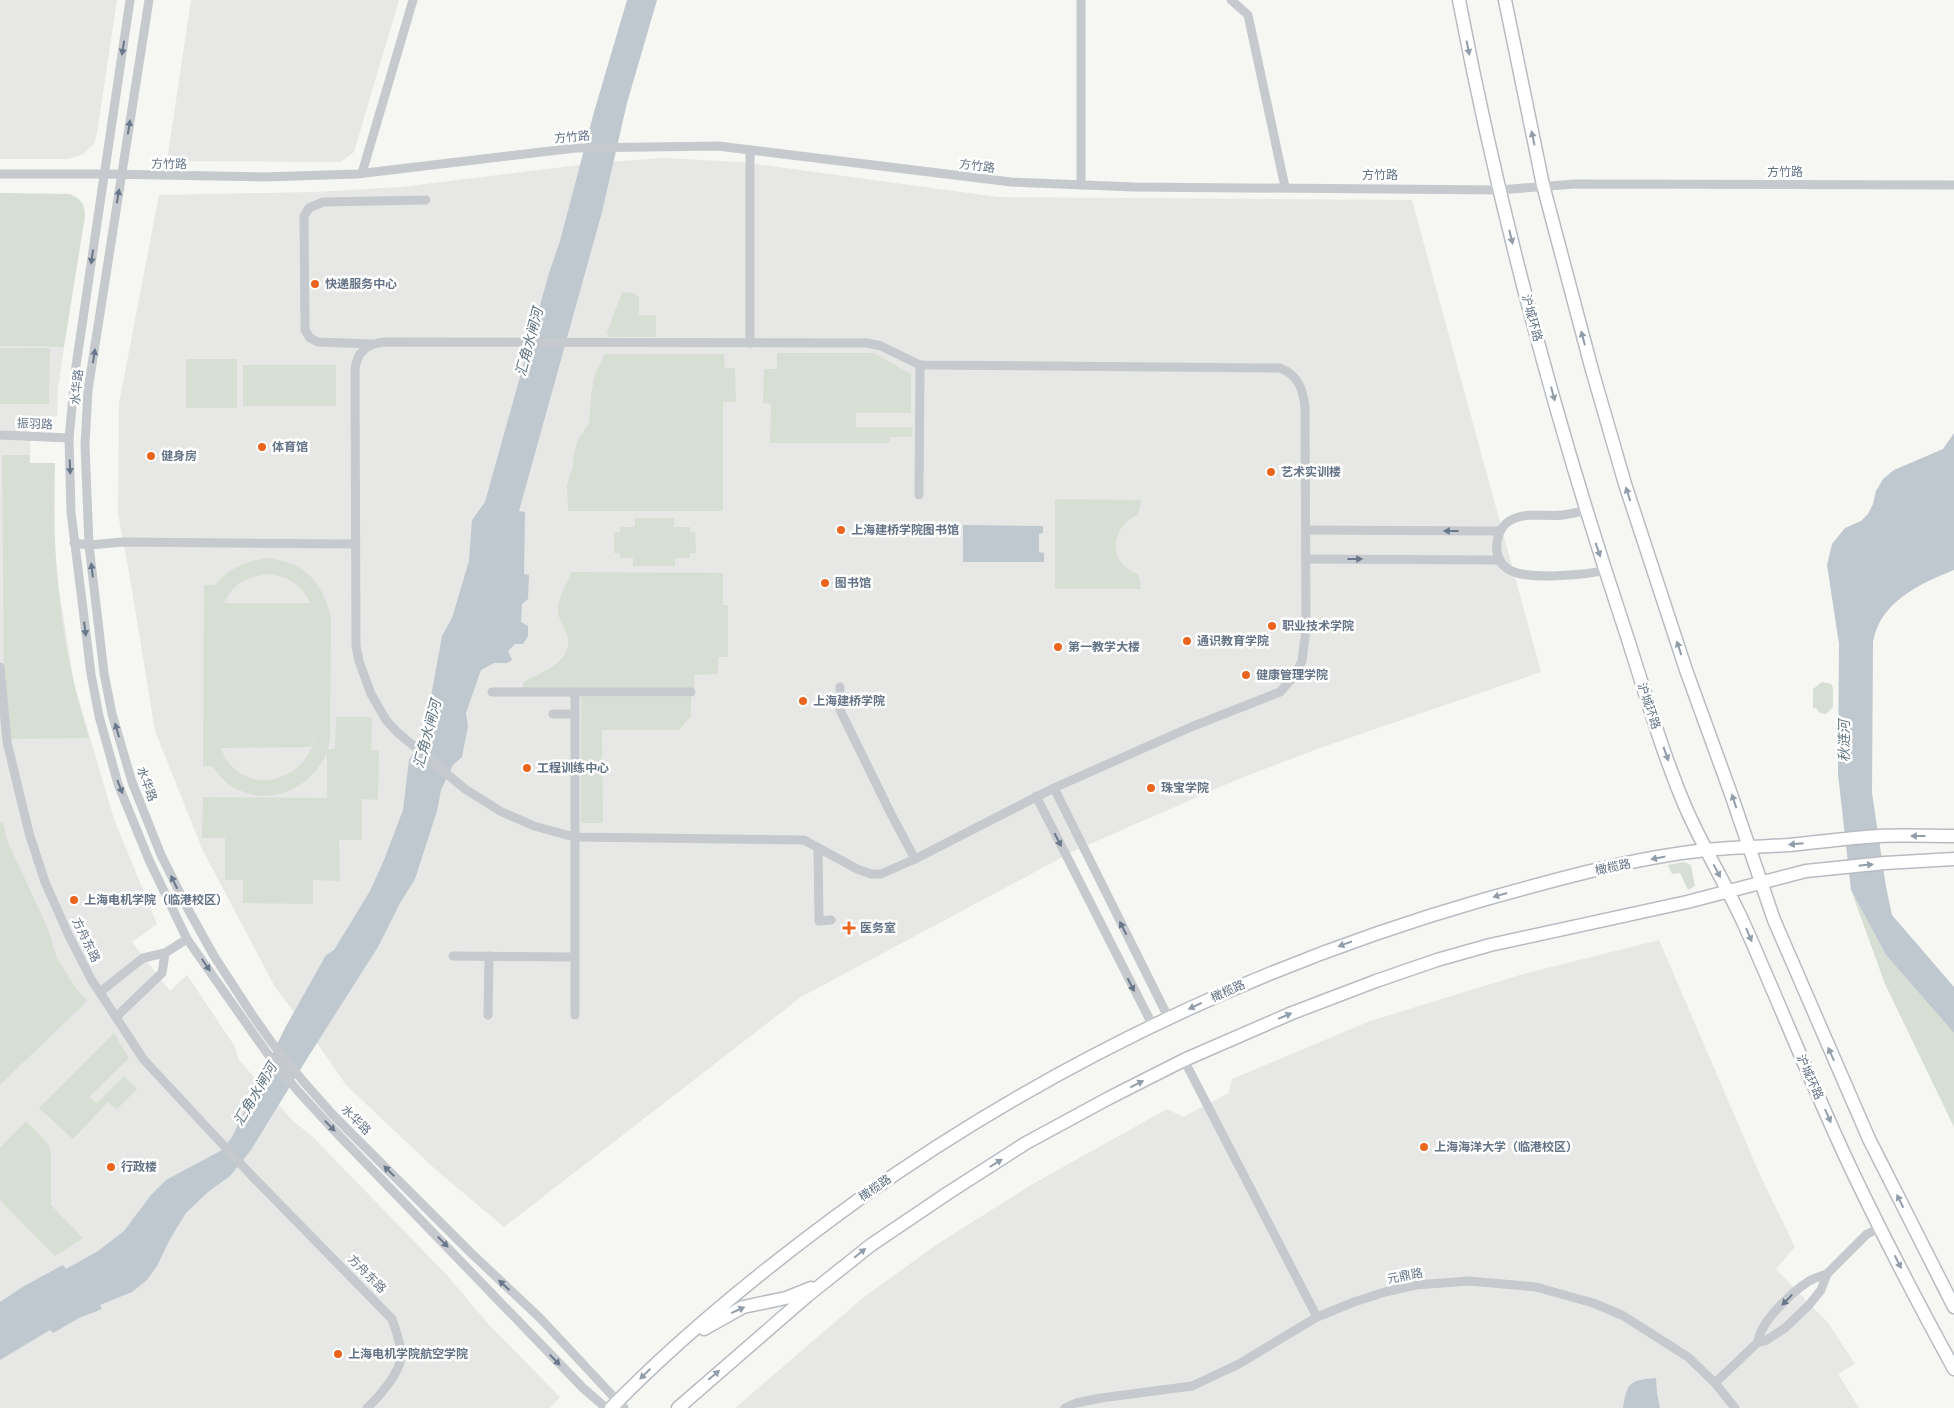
<svg xmlns="http://www.w3.org/2000/svg" width="1954" height="1408" font-family="'Public Sans','Noto Sans SC',sans-serif">
<style>
.built{fill:#e7e8e6}
.green{fill:#d7ded4;fill-rule:evenodd}
.water{fill:#bfc8cf}
.lines{fill:none;stroke-linecap:round;stroke-linejoin:round}
.secondary-casing{stroke:#b8bcc2;stroke-width:15}
.street{stroke:#c6c9cd;stroke-width:9}
.secondary{stroke:#fff;stroke-width:12}
.oneway{fill:#69778a}
.oneway2{fill:#929daa}
.poi-dot{fill:#eb651f;stroke:#fff;stroke-width:2}
.labels{text-anchor:middle;dominant-baseline:central;stroke-width:5;stroke-linejoin:round;paint-order:stroke}
.street-label{font-size:12px;fill:#647386;stroke:#fff}
.poi-label{font-size:12px;font-weight:bold;fill:#647386;stroke:#fff;text-anchor:start}
.water-label{font-size:14px;font-style:italic;fill:#607582;stroke:#fff}
</style>
<rect width="100%" height="100%" fill="#f6f7f3"/>
<g class="built">
<polygon points="0,0 117,0 97,133 94,144 82,155 68,159 0,159"/>
<polygon points="191,0 399,0 354,152 341,162 167,161"/>
<polygon points="663,158 741,162 998,197 1412,200 1541,672 1320,748 1241,778 1074,851 801,997 504,1227 435,1169 346,1085 315,1040 275,987 202,849 155,731 130,578 118,514 119,403 159,195 313,192 401,187 595,163"/>
<polygon points="0,346 64,347 58,390 57,416 30,417 30,463 55,463 54,539 59,589 74,683 114,819 157,924 132,942 170,991 187,975 234,1045 239,1060 294,1122 311,1135 445,1273 491,1327 560,1397 550,1408 0,1408"/>
<polygon points="1659,940 1761,1177 1795,1247 1776,1269 1829,1324 1855,1364 1838,1374 1859,1408 735,1408 864,1297 936,1245 1031,1185 1167,1109 1183,1117 1229,1093 1232,1079 1370,1021 1523,974"/>
</g>
<g class="green">
<path d="M 0,193 L 70,194 C 81,199 85,204 85,216 L 64,347 L 0,346 Z"/>
<polygon points="622,292 635,293 639,298 639,315 656,315 656,337 609,337 607,332"/>
<polygon points="0,348 50,348 49,404 0,404"/>
<polygon points="777,353 874,353 911,374 911,413 856,413 856,427 913,427 912,437 890,437 890,443 770,443 771,404 763,403 764,369 777,369"/>
<polygon points="605,354 724,354 725,368 735,368 736,402 723,402 723,511 568,511 567,485 573,466 574,452 578,440 589,423 591,395 595,374"/>
<rect x="186" y="359" width="51" height="49"/>
<rect x="243" y="365" width="93" height="41"/>
<path d="M 2,455 L 30,455 L 30,463 L 55,463 C 52,536 57,612 74,683 C 78,702 84,720 89,738 L 11,739 L 4,695 Z"/>
<path d="M 1055,499 L 1141,500 L 1138,515 C 1110,525 1107,565 1138,574 L 1141,589 L 1055,589 Z"/>
<polygon points="635,518 674,518 674,527 690,527 690,532 695,532 696,553 690,553 690,558 675,558 675,566 633,566 633,558 620,558 620,553 614,553 614,532 620,532 620,527 635,527"/>
<path d="M 266,558 C 305,562 321,580 331,617 L 330,739 L 328,749 L 335,749 L 336,717 L 372,717 L 371,750 L 379,750 L 378,800 L 362,799 L 362,840 L 339,840 L 340,881 L 313,880 L 313,904 L 243,903 L 243,880 L 225,880 L 225,838 L 202,838 L 203,797 L 327,798 L 327,752 C 312,789 267,809 231,786 C 223,781 218,773 212,766 L 203,766 L 204,585 L 215,585 C 230,568 244,562 266,558 ZM 267,574 C 287,576 302,584 310,603 L 224,603 C 232,584 246,577 267,574 ZM 315,735 C 307,786 238,798 221,748 L 311,747 Z"/>
<path d="M 571,572 L 723,573 L 723,605 L 728,605 L 728,657 L 718,657 L 718,674 L 694,675 L 694,689 L 523,688 L 523,682 C 539,674 572,662 568,639 C 566,630 560,622 558,613 C 556,601 567,584 571,572 Z"/>
<polygon points="1822,682 1831,684 1833,688 1833,707 1826,714 1820,713 1816,708 1813,708 1813,689"/>
<polygon points="581,697 691,697 691,716 679,730 602,730 603,823 581,823"/>
<polygon points="0,822 3,822 7,840 48,929 57,958 75,987 87,1001 0,1085"/>
<polygon points="1684,862 1691,865 1695,886 1688,890 1680,873 1672,874 1668,865"/>
<polygon points="1851,890 1886,955 1954,1033 1954,1127 1885,984"/>
<polygon points="114,1033 129,1058 89,1097 97,1103 124,1076 137,1089 117,1109 108,1102 73,1139 39,1108"/>
<polygon points="26,1121 49,1145 51,1157 51,1205 83,1238 55,1256 0,1200 0,1148"/>
</g>
<g class="water">
<polygon points="627,0 657,0 627,103 602,212 519,511 525,512 524,574 529,575 528,599 522,604 521,622 528,626 528,636 523,644 515,644 508,651 512,660 507,663 494,663 481,670 466,713 468,726 462,757 453,765 441,790 437,811 415,879 400,903 378,947 310,1054 251,1150 230,1176 208,1192 186,1213 170,1239 157,1266 147,1280 132,1292 100,1305 102,1309 79,1318 53,1333 50,1330 0,1360 0,1302 24,1286 63,1265 66,1269 98,1251 124,1231 151,1195 166,1180 222,1150 232,1137 285,1028 326,955 334,950 370,891 384,860 403,810 409,760 421,740 427,735 428,713 442,636 452,618 469,561 472,520 485,502 549,273 560,241 594,112"/>
<path d="M 1954,433 L 1954,570 C 1919,584 1880,602 1873,642 L 1872,793 L 1886,887 L 1892,915 L 1954,987 L 1954,1033 L 1886,955 L 1851,890 L 1838,774 L 1839,644 L 1827,565 L 1832,544 L 1845,528 L 1861,521 L 1868,514 L 1873,504 L 1876,491 L 1883,479 L 1894,470 L 1943,449 Z"/>
<polygon points="963,525 1043,526 1043,533 1039,534 1039,552 1044,553 1044,562 963,562"/>
<path d="M 1656,1378 L 1657,1393 L 1660,1408 L 1623,1408 C 1627,1382 1630,1380 1656,1378 Z"/>
</g>
<g class="lines">
<defs>
<g id="secondary">
<path d="M 1459,0 C 1499,209 1554,416 1621,618 C 1642,681 1659,745 1685,806 C 1702,846 1726,884 1744,924 C 1781,1007 1814,1091 1853,1173 C 1885,1240 1919,1305 1954,1369"/>
<polyline points="1505,0 1543,185 1592,370 1625,484 1686,670 1731,794 1774,920 1869,1139 1954,1307"/>
<polyline points="704,1329 743,1307 786,1298 811,1288"/>
<path d="M 611,1408 C 686,1331 771,1263 858,1200 C 1051,1063 1259,964 1486,899 C 1558,879 1632,858 1706,850 C 1734,847 1761,847 1789,845 C 1819,842 1849,838 1879,836 C 1904,835 1929,836 1954,836"/>
<polyline points="678,1408 807,1296 871,1245 948,1193 1026,1143 1109,1098 1184,1060 1292,1013 1376,981 1437,960 1490,945 1687,902 1806,871 1885,863 1954,859"/>
</g>
</defs>
<use href="#secondary" class="secondary-casing"/>
<g class="street">
<polyline points="130,0 76,366 69,438 71,512 91,674 99,716 118,784 149,860 187,939 267,1053 297,1090 329,1125 583,1388 606,1408"/>
<polyline points="149,0 88,390 85,445 89,545 104,673 112,714 132,782 161,855 189,911 214,956 251,1013 272,1043 303,1081 333,1115 472,1254 540,1318 624,1408"/>
<polyline points="1081,0 1081,185"/>
<polyline points="1231,0 1248,15 1285,187"/>
<polyline points="750,150 750,343"/>
<polyline points="362,173 413,0"/>
<polyline points="0,174 104,174 263,177 357,174 576,148 718,146 1011,182 1134,187 1499,190 1575,184 1954,185"/>
<path d="M 385,342 L 867,343 L 881,346 L 920,365 L 1280,368 C 1298,375 1303,389 1305,407 L 1306,630 L 1302,661 L 1295,675 L 1280,692 L 1191,727 L 1054,788 L 915,859 L 881,874 L 871,874 L 857,869 L 804,840 L 574,837 L 534,826 L 500,811 L 465,789 L 397,732 L 386,720 L 371,694 L 359,661 L 356,646 L 355,371 C 356,353 367,343 385,342 Z"/>
<polyline points="373,344 318,342 310,338 305,330 304,216 309,208 323,202 426,200"/>
<polyline points="0,435 69,438"/>
<polyline points="919,495 920,365"/>
<path d="M 1585,511 C 1578,512 1570,514 1563,515 C 1547,517 1528,512 1513,519 C 1504,523 1498,532 1497,542 C 1493,577 1529,576 1552,576 C 1571,575 1587,575 1605,570"/>
<polyline points="1306,530 1500,531"/>
<polyline points="74,543 89,545 123,542 355,544"/>
<polyline points="1306,559 1500,560"/>
<path d="M 0,667 L 7,742 L 29,833 L 45,882 L 69,936 L 91,979 L 144,1060 L 252,1176 L 392,1319 C 396,1331 401,1343 401,1355 C 401,1372 379,1397 367,1408"/>
<polyline points="840,687 840,710 891,814 915,859"/>
<polyline points="492,692 691,692"/>
<polyline points="575,692 575,1015"/>
<polyline points="553,714 575,714"/>
<polyline points="1054,788 1169,1019"/>
<polyline points="1036,796 1153,1026"/>
<polyline points="818,848 819,921 831,920"/>
<polyline points="453,956 575,957"/>
<polyline points="100,992 143,958 165,953 187,939"/>
<polyline points="488,1015 489,956"/>
<polyline points="116,1017 162,973 165,953"/>
<polyline points="1184,1060 1317,1317"/>
<path d="M 1758,1342 C 1760,1322 1792,1292 1809,1281 C 1814,1278 1821,1276 1827,1274"/>
<polyline points="1715,1383 1758,1342 1765,1341 1785,1328 1809,1305 1821,1290 1827,1274 1867,1234 1880,1228"/>
<polyline points="1065,1408 1076,1403 1101,1398 1192,1386 1239,1364 1317,1317 1354,1302 1385,1292 1416,1285 1469,1281 1536,1287 1593,1303 1622,1315 1688,1357 1715,1383 1735,1408"/>
</g>
<use href="#secondary" class="secondary"/>
</g>
<defs><path id="oneway-solid" d="M-6-.8H1V-3.2L6.5 0L1 3.2V.8H-6Z" transform="scale(1.25)"/></defs>
<g class="oneway">
<use href="#oneway-solid" transform="translate(123 48) rotate(99)"/>
<use href="#oneway-solid" transform="translate(129 127) rotate(-81)"/>
<use href="#oneway-solid" transform="translate(118 196) rotate(-81)"/>
<use href="#oneway-solid" transform="translate(92 257) rotate(98)"/>
<use href="#oneway-solid" transform="translate(94 356) rotate(-81)"/>
<use href="#oneway-solid" transform="translate(70 467) rotate(88)"/>
<use href="#oneway-solid" transform="translate(1451 531) rotate(-180)"/>
<use href="#oneway-solid" transform="translate(1355 559)"/>
<use href="#oneway-solid" transform="translate(92 570) rotate(-97)"/>
<use href="#oneway-solid" transform="translate(85 629) rotate(83)"/>
<use href="#oneway-solid" transform="translate(117 730) rotate(-106)"/>
<use href="#oneway-solid" transform="translate(120 787) rotate(69)"/>
<use href="#oneway-solid" transform="translate(1058 840) rotate(63)"/>
<use href="#oneway-solid" transform="translate(174 882) rotate(-116)"/>
<use href="#oneway-solid" transform="translate(1123 928) rotate(-117)"/>
<use href="#oneway-solid" transform="translate(206 965) rotate(56)"/>
<use href="#oneway-solid" transform="translate(1131 985) rotate(63)"/>
<use href="#oneway-solid" transform="translate(330 1126) rotate(46)"/>
<use href="#oneway-solid" transform="translate(389 1171) rotate(-135)"/>
<use href="#oneway-solid" transform="translate(443 1242) rotate(46)"/>
<use href="#oneway-solid" transform="translate(504 1285) rotate(-137)"/>
<use href="#oneway-solid" transform="translate(1787 1300) rotate(134)"/>
<use href="#oneway-solid" transform="translate(555 1360) rotate(46)"/>
</g>
<g class="oneway2">
<use href="#oneway-solid" transform="translate(1468 48) rotate(79)"/>
<use href="#oneway-solid" transform="translate(1533 138) rotate(-102)"/>
<use href="#oneway-solid" transform="translate(1511 237) rotate(76)"/>
<use href="#oneway-solid" transform="translate(1583 338) rotate(-105)"/>
<use href="#oneway-solid" transform="translate(1553 394) rotate(75)"/>
<use href="#oneway-solid" transform="translate(1628 494) rotate(-108)"/>
<use href="#oneway-solid" transform="translate(1598 550) rotate(71)"/>
<use href="#oneway-solid" transform="translate(1679 648) rotate(-108)"/>
<use href="#oneway-solid" transform="translate(1666 754) rotate(70)"/>
<use href="#oneway-solid" transform="translate(1734 801) rotate(-108)"/>
<use href="#oneway-solid" transform="translate(1918 836) rotate(-180)"/>
<use href="#oneway-solid" transform="translate(1796 844) rotate(175)"/>
<use href="#oneway-solid" transform="translate(1658 858) rotate(169)"/>
<use href="#oneway-solid" transform="translate(1866 865) rotate(-6)"/>
<use href="#oneway-solid" transform="translate(1717 871) rotate(62)"/>
<use href="#oneway-solid" transform="translate(1500 895) rotate(164)"/>
<use href="#oneway-solid" transform="translate(1749 935) rotate(67)"/>
<use href="#oneway-solid" transform="translate(1345 944) rotate(160)"/>
<use href="#oneway-solid" transform="translate(1195 1006) rotate(155)"/>
<use href="#oneway-solid" transform="translate(1285 1016) rotate(-23)"/>
<use href="#oneway-solid" transform="translate(1831 1054) rotate(-114)"/>
<use href="#oneway-solid" transform="translate(1137 1084) rotate(-27)"/>
<use href="#oneway-solid" transform="translate(1828 1116) rotate(66)"/>
<use href="#oneway-solid" transform="translate(996 1163) rotate(-32)"/>
<use href="#oneway-solid" transform="translate(1900 1201) rotate(-116)"/>
<use href="#oneway-solid" transform="translate(860 1253) rotate(-39)"/>
<use href="#oneway-solid" transform="translate(1898 1262) rotate(63)"/>
<use href="#oneway-solid" transform="translate(738 1310) rotate(-24)"/>
<use href="#oneway-solid" transform="translate(645 1374) rotate(136)"/>
<use href="#oneway-solid" transform="translate(714 1375) rotate(-40)"/>
</g>
<g class="poi-dot">
<circle cx="315" cy="284" r="5"/>
<circle cx="262" cy="447" r="5"/>
<circle cx="151" cy="456" r="5"/>
<circle cx="1271" cy="472" r="5"/>
<circle cx="841" cy="530" r="5"/>
<circle cx="825" cy="583" r="5"/>
<circle cx="1272" cy="626" r="5"/>
<circle cx="1187" cy="641" r="5"/>
<circle cx="1058" cy="647" r="5"/>
<circle cx="1246" cy="675" r="5"/>
<circle cx="803" cy="701" r="5"/>
<circle cx="527" cy="768" r="5"/>
<circle cx="1151" cy="788" r="5"/>
<circle cx="74" cy="900" r="5"/>
<path d="M846.5 920.5h5v5h5v5h-5v5h-5v-5h-5v-5h5z"/>
<circle cx="1424" cy="1147" r="5"/>
<circle cx="111" cy="1167" r="5"/>
<circle cx="338" cy="1354" r="5"/>
</g>
<g class="labels">
<g class="street-label">
<text transform="translate(572 137) rotate(-5)">方竹路</text>
<text transform="translate(169 164) rotate(1)">方竹路</text>
<text transform="translate(977 166) rotate(7)">方竹路</text>
<text x="1785" y="172">方竹路</text>
<text x="1380" y="175">方竹路</text>
<text transform="translate(1532 318) rotate(75)">沪城环路</text>
<text transform="translate(77 387) rotate(-84)">水华路</text>
<text transform="translate(35 424) rotate(2)">振羽路</text>
<text transform="translate(1649 706) rotate(71)">沪城环路</text>
<text transform="translate(147 784) rotate(70)">水华路</text>
<text transform="translate(1613 867) rotate(-12)">橄榄路</text>
<text transform="translate(86 940) rotate(64)">方舟东路</text>
<text transform="translate(1228 991) rotate(-24)">橄榄路</text>
<text transform="translate(1810 1077) rotate(66)">沪城环路</text>
<text transform="translate(356 1120) rotate(45)">水华路</text>
<text transform="translate(875 1188) rotate(-35)">橄榄路</text>
<text transform="translate(367 1274) rotate(45)">方舟东路</text>
<text transform="translate(1405 1276) rotate(-11)">元鼎路</text>
</g>
<g class="poi-label">
<text x="325" y="284">快递服务中心</text>
<text x="272" y="447">体育馆</text>
<text x="161" y="456">健身房</text>
<text x="1281" y="472">艺术实训楼</text>
<text x="851" y="530">上海建桥学院图书馆</text>
<text x="835" y="583">图书馆</text>
<text x="1282" y="626">职业技术学院</text>
<text x="1197" y="641">通识教育学院</text>
<text x="1068" y="647">第一教学大楼</text>
<text x="1256" y="675">健康管理学院</text>
<text x="813" y="701">上海建桥学院</text>
<text x="537" y="768">工程训练中心</text>
<text x="1161" y="788">珠宝学院</text>
<text x="84" y="900">上海电机学院（临港校区）</text>
<text x="860" y="928">医务室</text>
<text x="1434" y="1147">上海海洋大学（临港校区）</text>
<text x="121" y="1167">行政楼</text>
<text x="348" y="1354">上海电机学院航空学院</text>
</g>
<g class="water-label">
<text transform="translate(529 342) rotate(-75)">汇角水闸河</text>
<text transform="translate(427 734) rotate(-75)">汇角水闸河</text>
<text transform="translate(1844 741) rotate(-90)">秋涟河</text>
<text transform="translate(255 1094) rotate(-59)">汇角水闸河</text>
</g>
</g>
</svg>
